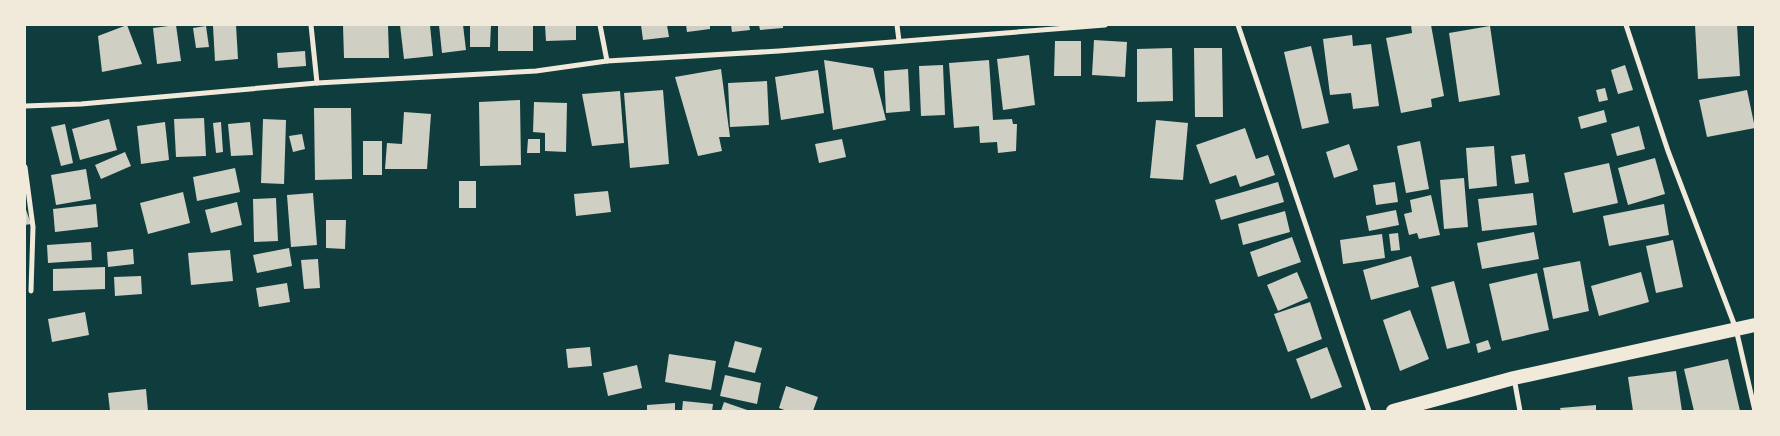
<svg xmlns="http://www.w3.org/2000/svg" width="1780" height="436" font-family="Commissioner,sans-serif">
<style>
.building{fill:#cfcfc3}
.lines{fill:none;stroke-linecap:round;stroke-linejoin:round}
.minor{stroke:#f1e9da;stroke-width:5}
.trunk{stroke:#f1e9da;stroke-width:14}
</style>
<rect width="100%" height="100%" fill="#0f3d3e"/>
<g class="building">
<polygon points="127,25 142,64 102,72 98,36"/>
<polygon points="176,25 181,61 157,64 153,28"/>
<polygon points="236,25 238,59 215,61 213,26"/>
<polygon points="343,25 388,25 389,58 344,58"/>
<polygon points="400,25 430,25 433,56 404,59"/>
<polygon points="439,25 463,25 466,50 442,53"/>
<polygon points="470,25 491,25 490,47 470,47"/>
<rect x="498" y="25" width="35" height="26"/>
<polygon points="545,25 576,25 576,40 546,41"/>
<polygon points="641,25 667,25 669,37 643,40"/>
<polygon points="686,25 710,25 710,29 687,32"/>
<polygon points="731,25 749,25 750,30 732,32"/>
<polygon points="759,25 783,25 783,28 760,30"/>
<polygon points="1411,25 1431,25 1444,96 1431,99 1432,107 1401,113 1386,38 1412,33"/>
<polygon points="1695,25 1737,25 1740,76 1698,79"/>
<polygon points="206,26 209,47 196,48 193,28"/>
<polygon points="1490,26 1500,95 1459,102 1449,33"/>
<polygon points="1352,35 1353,46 1371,44 1379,106 1353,109 1351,93 1330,95 1323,39"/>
<polygon points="1094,40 1127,42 1125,77 1092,75"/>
<polygon points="1055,41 1081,41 1081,76 1054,76"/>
<polygon points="1311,46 1329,123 1302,129 1284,52"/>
<polygon points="1172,48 1173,101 1137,102 1137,49"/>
<polygon points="1194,48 1222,48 1223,117 1195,117"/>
<polygon points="305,51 306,66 278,68 277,53"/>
<polygon points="1029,55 1035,105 1003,110 997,59"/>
<polygon points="824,60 873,68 886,120 833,130"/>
<polygon points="989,60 993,120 1012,119 1013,124 1017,124 1016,151 998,153 997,142 980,143 979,126 954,128 949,63"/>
<polygon points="943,65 945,115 921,116 919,66"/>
<polygon points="1625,65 1633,90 1618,94 1611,70"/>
<polygon points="721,69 730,137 719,137 722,151 698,156 675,77"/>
<polygon points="908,69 910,111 886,113 884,71"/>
<polygon points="818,70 824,113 781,120 775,77"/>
<polygon points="767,81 769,125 730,127 728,83"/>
<polygon points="1605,88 1608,100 1599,102 1596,90"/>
<polygon points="663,90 669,164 630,168 624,93"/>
<polygon points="1747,90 1755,128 1707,137 1699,100"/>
<polygon points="620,91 624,143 592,146 582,94"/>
<polygon points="520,100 521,165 480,166 479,102"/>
<polygon points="534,102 567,103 566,152 545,151 545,133 533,132"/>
<polygon points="314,108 351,108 352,179 315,180"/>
<polygon points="1604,110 1607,122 1581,129 1578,117"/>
<polygon points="404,112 431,114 427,169 385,169 387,143 402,144"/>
<polygon points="204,118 206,156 176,157 174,119"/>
<polygon points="109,119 117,150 80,160 72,129"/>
<polygon points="263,119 286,120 284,184 261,183"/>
<polygon points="1156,120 1188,123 1183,180 1150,178"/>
<polygon points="165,122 169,160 141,164 137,126"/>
<polygon points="221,122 223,152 216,153 213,123"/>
<polygon points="250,122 253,155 231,156 228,124"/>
<polygon points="65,124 73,163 61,166 51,127"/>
<polygon points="1639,126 1645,149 1617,156 1611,134"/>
<polygon points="1245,128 1256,159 1268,155 1275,175 1240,187 1236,175 1210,184 1196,145"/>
<polygon points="302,134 305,149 293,152 289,136"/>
<polygon points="528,139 540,139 540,153 527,153"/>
<polygon points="842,139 846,157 819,163 815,144"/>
<rect x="363" y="141" width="19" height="34"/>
<polygon points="1420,141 1429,189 1406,193 1397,146"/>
<polygon points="1349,144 1358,170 1334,178 1326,152"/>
<polygon points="1494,146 1497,186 1469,189 1466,148"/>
<polygon points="125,152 131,166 101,179 95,165"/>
<polygon points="1525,154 1529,182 1515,184 1511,156"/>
<polygon points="1655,158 1665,194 1628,205 1618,168"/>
<polygon points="1609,163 1618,203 1573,213 1564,173"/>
<polygon points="235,168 240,192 197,201 193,177"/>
<polygon points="86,169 91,199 56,205 51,175"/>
<polygon points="1464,178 1468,227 1444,229 1440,180"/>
<rect x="459" y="181" width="17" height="27"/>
<polygon points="1278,182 1284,202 1221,220 1215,200"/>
<polygon points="1395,182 1398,202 1376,205 1373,185"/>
<polygon points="608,191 611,212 576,216 574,194"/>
<polygon points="183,192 190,223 148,234 140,203"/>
<polygon points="313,193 317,245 291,247 287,195"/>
<polygon points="1533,193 1537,225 1482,231 1478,199"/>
<polygon points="1431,195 1440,235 1419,239 1417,233 1409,235 1404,214 1412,212 1410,200"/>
<polygon points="276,198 278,241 254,242 253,199"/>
<polygon points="237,202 242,225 211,233 205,210"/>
<polygon points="96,204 98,227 55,232 53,209"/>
<polygon points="1664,204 1669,235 1609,246 1603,216"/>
<polygon points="25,207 31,224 25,225"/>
<polygon points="1396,210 1399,225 1369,231 1366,216"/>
<polygon points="1285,211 1290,232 1243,245 1238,224"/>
<polygon points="326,220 346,220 345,249 326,248"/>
<polygon points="1534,232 1539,259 1482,269 1477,243"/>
<polygon points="1398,233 1400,250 1391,251 1389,234"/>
<polygon points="1382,234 1385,258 1343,264 1340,240"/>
<polygon points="1292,237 1301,262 1258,277 1250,252"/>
<polygon points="1673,240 1683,287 1656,293 1646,246"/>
<polygon points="91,242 92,260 48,263 47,245"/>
<polygon points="289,248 292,266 257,273 253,255"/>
<polygon points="133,249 134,264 108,267 107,252"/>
<polygon points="230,250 233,281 191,285 188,253"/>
<polygon points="1411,256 1419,287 1371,300 1363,270"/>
<polygon points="318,259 320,288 304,289 301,260"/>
<polygon points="1580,261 1589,311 1553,319 1543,268"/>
<polygon points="105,267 105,289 53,291 53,269"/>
<polygon points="1297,272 1308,298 1278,311 1267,285"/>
<polygon points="1641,272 1649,302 1599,316 1591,286"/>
<polygon points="1537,273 1549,330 1502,341 1489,284"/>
<polygon points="141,276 142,294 115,296 114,277"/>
<polygon points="1454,281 1470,343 1447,349 1431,287"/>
<polygon points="287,283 290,302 259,307 256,288"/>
<polygon points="1310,302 1322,339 1288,352 1274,314"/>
<polygon points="1410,310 1429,359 1400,371 1383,320"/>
<polygon points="85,312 89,335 52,342 48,319"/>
<polygon points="1488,340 1491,349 1478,353 1476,344"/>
<polygon points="735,341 762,348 755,373 728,367"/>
<polygon points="590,347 592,366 568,368 566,349"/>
<polygon points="1327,347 1342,387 1311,399 1296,359"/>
<polygon points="669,354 716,361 711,390 665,382"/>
<polygon points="1728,359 1740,411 1694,411 1684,369"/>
<polygon points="637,365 642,388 608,396 603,373"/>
<polygon points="1676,371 1682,411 1633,411 1628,377"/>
<polygon points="725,375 761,383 757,404 720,396"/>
<polygon points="786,386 818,397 813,411 787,411 779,408"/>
<polygon points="146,389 148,411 110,411 108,393"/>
<polygon points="683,401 713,404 712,411 682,411"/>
<polygon points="724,402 750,411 721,411"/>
<polygon points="675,403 675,411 647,411 647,405"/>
<polygon points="1596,405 1596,411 1561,411 1560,408"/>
</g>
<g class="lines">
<g class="minor">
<polyline points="311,25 317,83"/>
<polyline points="600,25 607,61"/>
<polyline points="897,25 899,41"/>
<polyline points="1238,25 1369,411"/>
<polyline points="1626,25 1668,151 1736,329 1755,411"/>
<polyline points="25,106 81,104 317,83 536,71 607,61 779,51 1105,25"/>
<polyline points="25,167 33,227 31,291"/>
<polyline points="1514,378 1520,411"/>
</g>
<polyline class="trunk" points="1393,411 1514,378 1755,325"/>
</g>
<rect width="1780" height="436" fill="none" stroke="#f1e9da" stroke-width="52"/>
</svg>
